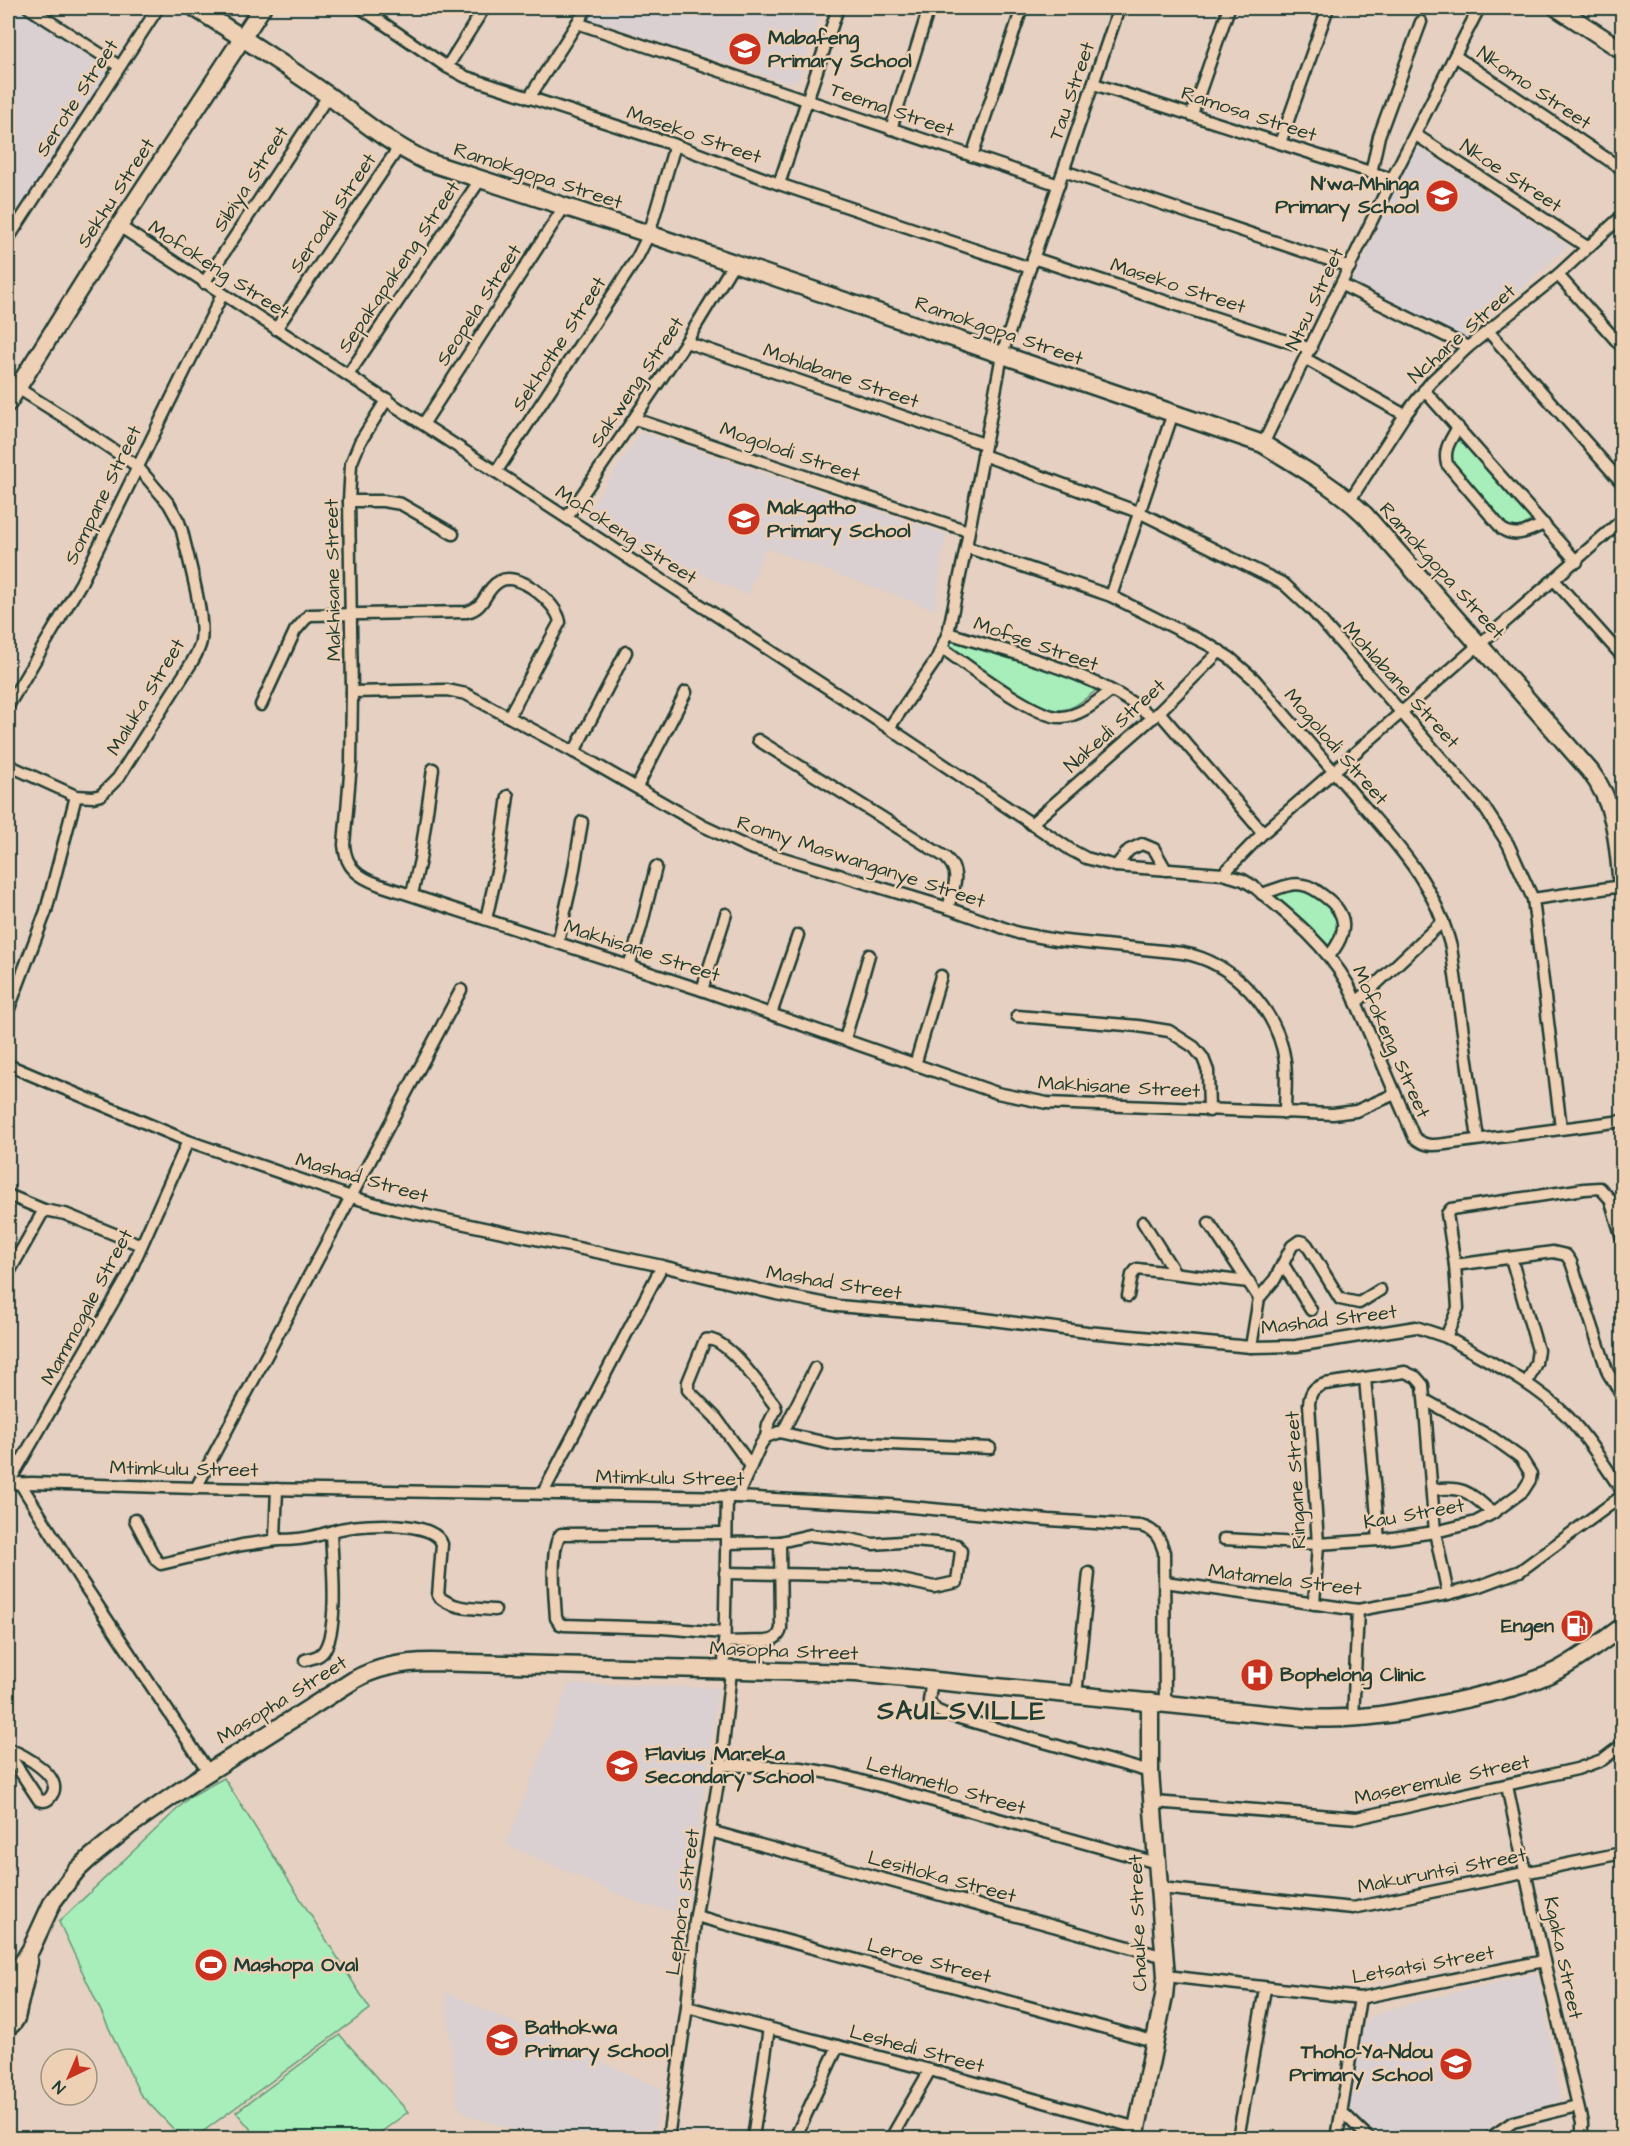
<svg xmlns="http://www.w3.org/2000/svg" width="1630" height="2146" font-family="'Architects Daughter',sans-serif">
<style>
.built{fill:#dad0d1}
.green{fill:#a8eeba;stroke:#649677;stroke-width:1.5}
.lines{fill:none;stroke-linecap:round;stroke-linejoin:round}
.street-casing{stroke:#1f3d34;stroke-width:15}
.secondary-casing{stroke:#1f3d34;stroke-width:21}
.street{stroke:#eed0b4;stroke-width:10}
.secondary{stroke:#eed0b4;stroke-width:16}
.labels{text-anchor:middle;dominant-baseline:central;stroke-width:5;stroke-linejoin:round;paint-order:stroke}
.poi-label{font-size:20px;font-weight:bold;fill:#1f3d34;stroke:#eed0b4;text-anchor:start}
.street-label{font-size:20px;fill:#1f3d34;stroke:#eed0b4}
.district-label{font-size:26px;font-weight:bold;letter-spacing:1.5px;fill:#1f3d34;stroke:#eed0b4}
</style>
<rect width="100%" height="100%" fill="#e5d0c1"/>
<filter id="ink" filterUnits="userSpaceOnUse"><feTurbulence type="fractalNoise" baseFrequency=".0167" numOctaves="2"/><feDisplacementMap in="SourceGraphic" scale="12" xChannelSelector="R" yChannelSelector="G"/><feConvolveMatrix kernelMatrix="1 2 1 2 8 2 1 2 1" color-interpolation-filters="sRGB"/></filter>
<g filter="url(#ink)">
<g class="built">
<polygon points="8,8 17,8 106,64 107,76 8,230"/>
<polygon points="589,8 823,8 798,80 788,83 583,17"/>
<polygon points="1416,145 1568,246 1465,339 1351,283"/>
<polygon points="641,432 946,534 935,610 765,548 748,595 588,523 585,516"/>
<polygon points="569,1684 718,1688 687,1914 640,1904 506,1844"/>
<polygon points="1531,1974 1535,1974 1539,1979 1561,2101 1499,2119 1480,2138 1381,2138 1352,2110 1350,2102 1363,2026 1371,2017 1400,2006"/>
<polygon points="445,1992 662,2089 654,2138 541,2138 470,2116 457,2106"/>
</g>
<g class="green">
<polygon points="1458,433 1533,519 1518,529 1503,527 1447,462"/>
<path d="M 955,638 L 1100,687 C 1078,705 1070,714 1040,709 L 955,654 L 946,645 L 946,640 Z"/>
<path d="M 1293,888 C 1308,890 1334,903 1337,920 C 1340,930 1335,939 1331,947 L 1273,896 Z"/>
<polygon points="224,1778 370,2009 194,2138 182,2138 140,2094 59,1922 191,1796"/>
<polygon points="340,2035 408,2112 373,2138 258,2138 236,2112"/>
</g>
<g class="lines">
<defs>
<g id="street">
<polyline points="29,8 119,66"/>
<polyline points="361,8 447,67 466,77 675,145 779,184 1030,268"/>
<polyline points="577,23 1059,185"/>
<polyline points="1455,56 1622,169"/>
<polyline points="447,67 484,8"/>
<polyline points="1094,84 1392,179"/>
<polyline points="529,98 587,8"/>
<polyline points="1192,114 1229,8"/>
<polyline points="891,129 929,8"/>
<polyline points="1416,135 1587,247"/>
<polyline points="1280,143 1328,8"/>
<polyline points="972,156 1022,8"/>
<polyline points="1064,171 1350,267"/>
<polyline points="1371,173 1379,136 1421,22"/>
<polyline points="779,184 838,8"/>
<path d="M 119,226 L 889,728 L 1071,850 L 1086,858 L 1116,866 L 1223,874 L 1243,880 L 1253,886 C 1291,917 1324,943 1349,986 L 1414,1137 C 1424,1146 1431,1146 1445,1144 L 1622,1121"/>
<polyline points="8,239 158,8"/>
<polyline points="1033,258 1311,349"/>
<polyline points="1558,275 1622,347"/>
<polyline points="204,283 328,96"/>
<polyline points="1342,285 1468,347"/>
<polyline points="276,329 399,147"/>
<polyline points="1488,331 1622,483"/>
<polyline points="686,342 984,444"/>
<polyline points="1306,359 1405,415"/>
<polyline points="348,375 480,180"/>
<path d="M 8,382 L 67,419 L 137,466 L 169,504 L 179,522 L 182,531 C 188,558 205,615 201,641 C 200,648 196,655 192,662 L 118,778 L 101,795 L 93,797 L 76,796 L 8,765"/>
<polyline points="1424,390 1577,562"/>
<path d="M 387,399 L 360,442 L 351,464 L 349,501 L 352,692 L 351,763 L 344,845 C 346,868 358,877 380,885 L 702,990 L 997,1093 L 1047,1103 L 1333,1114 L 1356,1111 L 1395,1094"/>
<polyline points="635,419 968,531"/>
<polyline points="424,423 564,207"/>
<path d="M 1458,427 C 1451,440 1443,449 1447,464 L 1502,529 C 1516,539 1530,530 1544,524"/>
<polyline points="1263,444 1392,179 1479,8"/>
<polyline points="983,455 1141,513 1284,584 1311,609 1484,807 1508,844 1533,899 1561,1128"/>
<polyline points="496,472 637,258 649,234 675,145"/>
<polyline points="1350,500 1405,415 1431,382 1468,347 1558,275 1622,216"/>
<polyline points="349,501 383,501 401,504 453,534"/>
<polyline points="567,517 686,342 734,263"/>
<path d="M 966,547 L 1111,596 L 1209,645 L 1230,658 L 1254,679 C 1285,715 1316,751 1347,787 C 1392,839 1433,878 1451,947 L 1478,1139"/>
<polyline points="1555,581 1622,656"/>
<polyline points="1111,596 1173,413"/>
<path d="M 948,633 C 1014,654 1098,672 1153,718"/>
<path d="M 942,648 C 966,664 1037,720 1062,717 C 1081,716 1097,701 1111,691"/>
<path d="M 352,692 L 447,690 L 466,694 L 574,752 L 703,826 L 750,848 L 948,908 L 1018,933 L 1056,940 L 1182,953 C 1232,961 1278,1010 1285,1061 C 1287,1078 1285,1096 1285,1113"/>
<path d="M 261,705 L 295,631 L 309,615 L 467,612 C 487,607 484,589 500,581 C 519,571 557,603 560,622 L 509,716"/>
<polyline points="8,706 81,583 222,295"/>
<polyline points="1159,712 1263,833"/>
<polyline points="889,728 936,660 948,633 966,547 1002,355 1030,268 1119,8"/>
<path d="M 758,740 L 945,857 C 963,873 953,888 948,908"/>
<polyline points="574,752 626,652"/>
<polyline points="637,787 686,692"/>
<polyline points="1031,824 1159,712 1220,651"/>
<polyline points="1116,866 1129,850 1142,844 1154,849 1166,870"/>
<polyline points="1223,874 1263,833 1622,520"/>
<polyline points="412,894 420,860 433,769"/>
<path d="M 1262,894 C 1275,890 1290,882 1303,885 C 1311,886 1317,891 1324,896 C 1349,914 1348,932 1330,955"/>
<polyline points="1533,899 1622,886"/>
<polyline points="486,919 499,862 508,796"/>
<polyline points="558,942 572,881 582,822"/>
<polyline points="629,966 641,927 656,867"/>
<polyline points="702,990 726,914"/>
<polyline points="1356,1003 1443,921"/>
<polyline points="8,1011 46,911 76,796"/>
<polyline points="771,1014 798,935"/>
<polyline points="1017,1016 1138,1026 1169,1031 1194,1047 1203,1058 1208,1071 1209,1111"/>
<polyline points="845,1039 869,955"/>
<path d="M 8,1065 L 188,1141 L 351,1197 L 395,1209 L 662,1266 L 776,1294 L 838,1306 L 977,1318 L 1087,1332 L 1251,1347 L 1296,1346 L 1416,1327 L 1446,1337 C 1488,1361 1533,1382 1567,1416 C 1588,1438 1605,1466 1622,1491"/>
<polyline points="915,1065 941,976"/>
<polyline points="8,1195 44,1210 65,1214 141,1245"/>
<polyline points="1143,1222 1175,1273"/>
<polyline points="1209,1223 1259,1298 1251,1347"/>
<polyline points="1511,1258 1538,1350 1536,1363 1527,1383"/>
<polyline points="1283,1264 1311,1310"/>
<polyline points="1455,1265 1553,1252 1566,1255 1571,1262 1608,1373 1622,1395"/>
<polyline points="8,1274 44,1210"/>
<polyline points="1128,1296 1132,1275 1137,1269 1249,1282"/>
<polyline points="1259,1298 1275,1279 1292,1246 1299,1241 1304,1242 1307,1245 1340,1299 1359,1303 1380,1290"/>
<polyline points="1446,1337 1458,1308 1455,1265 1447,1214 1451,1209 1584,1189 1600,1188 1610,1199 1622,1238"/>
<polyline points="1365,1378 1379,1540"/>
<polyline points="783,1432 815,1368"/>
<path d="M 751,1466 L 716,1418 L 688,1390 L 688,1382 L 705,1340 C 725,1334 762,1389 774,1404 L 776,1409 L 768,1425 L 766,1437"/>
<polyline points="20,1483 82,1582 208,1771"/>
<path d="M 8,1484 L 32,1483 L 196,1488 L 737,1497 L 890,1505 L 1049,1520 L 1141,1526 C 1155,1530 1160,1538 1164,1552 L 1165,1704"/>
<polyline points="8,1484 127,1278 188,1141"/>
<polyline points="196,1488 461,990"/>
<path d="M 277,1489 L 275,1538 L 278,1540 C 292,1540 306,1539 319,1535 C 328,1533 337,1529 346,1528 C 366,1524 434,1520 442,1544 L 438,1596 C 454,1610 474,1608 495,1610"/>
<path d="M 1432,1490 C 1464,1485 1470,1493 1493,1513"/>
<polyline points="543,1493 662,1266"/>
<polyline points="737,1497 761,1444 766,1437 779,1432 836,1445 863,1443 990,1448"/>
<polyline points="135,1520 156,1560 161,1564 242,1545 278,1540"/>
<polyline points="1224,1539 1318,1544 1379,1540 1435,1532 1476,1522 1493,1513 1523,1491 1530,1480 1531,1474 1521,1458 1493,1438 1425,1400"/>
<polyline points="726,1543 780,1542"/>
<polyline points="1165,1582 1358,1610 1448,1594 1480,1586 1520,1571 1622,1496"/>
<path d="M 1314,1604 L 1318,1544 L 1309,1404 C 1310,1392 1314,1387 1325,1384 L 1405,1372 L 1416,1377 L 1423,1385 L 1435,1532 L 1448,1594"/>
<path d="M 724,1633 L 662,1628 L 564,1625 L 560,1624 L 556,1618 C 555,1599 549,1548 561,1534 L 726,1533"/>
<path d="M 724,1642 L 766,1641 C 774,1640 779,1637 781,1629 L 780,1542 L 810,1535 L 850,1539 L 873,1544 L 914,1541 L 957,1545 L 961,1551 L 957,1582 L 934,1587 L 884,1576 L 725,1573"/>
<path d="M 305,1660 C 312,1658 321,1657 325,1649 C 339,1625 332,1561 331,1532"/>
<polyline points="724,1670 727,1496"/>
<polyline points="932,1679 929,1701 936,1710 945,1714 1150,1772"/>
<polyline points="1076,1695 1089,1573"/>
<polyline points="1353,1719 1358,1610"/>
<path d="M 8,1749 C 22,1754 66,1777 51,1796 C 48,1801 44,1802 39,1800 L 8,1753"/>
<polyline points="721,1765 801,1768 836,1774 1157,1863"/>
<polyline points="1507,1786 1544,1961 1582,2123 1582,2138"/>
<polyline points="1154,1802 1357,1818 1577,1769 1602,1760 1622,1745"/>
<polyline points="710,1831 1165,1957"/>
<polyline points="1160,1888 1353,1908 1622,1853"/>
<polyline points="696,1916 1153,2041"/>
<polyline points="1166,1976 1360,1998 1544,1961"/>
<polyline points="687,2007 930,2070 1137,2128"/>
<polyline points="1342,2112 1369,2138"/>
<polyline points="668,2138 687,2007 695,1921 721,1765 731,1671"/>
<polyline points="753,2138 769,2028"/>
<polyline points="795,2138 838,2046"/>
<polyline points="891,2138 930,2070"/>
<polyline points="1238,2138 1265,1989"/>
<polyline points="1337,2138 1360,1998"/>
<polyline points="1490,2138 1513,2122 1577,2106"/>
</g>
<g id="secondary">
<path d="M 195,8 C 240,36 285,65 329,96 C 361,120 391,145 428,162 L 649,234 L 1263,444 C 1298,466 1335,486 1365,515 L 1590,771 C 1617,806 1618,845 1622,887"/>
<polyline points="1557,8 1622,50"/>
<polyline points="8,403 119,226 262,8"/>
<path d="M 8,1986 L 31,1949 L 53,1901 L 76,1871 L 90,1858 L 128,1827 L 194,1781 L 354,1680 C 378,1666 403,1662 431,1662 L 856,1673 L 1307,1718 C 1362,1721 1403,1712 1457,1701 C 1490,1693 1527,1686 1558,1670 C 1581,1658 1601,1642 1622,1627"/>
<path d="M 8,1998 C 20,2006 20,2019 8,2027"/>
<polyline points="17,2013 29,1962"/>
<polyline points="1135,2138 1164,1996 1166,1976 1150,1772 1150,1702"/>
</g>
</defs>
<use href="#street" class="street-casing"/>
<use href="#secondary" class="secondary-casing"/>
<use href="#street" class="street"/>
<use href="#secondary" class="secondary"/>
</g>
</g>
<defs>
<symbol id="school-disc" viewBox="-11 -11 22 22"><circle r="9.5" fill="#c8321e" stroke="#eed0b4"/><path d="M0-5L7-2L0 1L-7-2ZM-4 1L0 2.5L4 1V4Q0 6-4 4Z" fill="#fff"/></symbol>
<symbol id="fuel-disc" viewBox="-11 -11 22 22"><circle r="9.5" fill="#c8321e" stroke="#eed0b4"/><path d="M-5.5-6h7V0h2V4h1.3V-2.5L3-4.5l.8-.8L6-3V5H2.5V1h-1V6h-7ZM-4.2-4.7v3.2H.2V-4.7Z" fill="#fff"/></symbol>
<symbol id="hospital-disc" viewBox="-11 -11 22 22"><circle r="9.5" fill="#c8321e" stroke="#eed0b4"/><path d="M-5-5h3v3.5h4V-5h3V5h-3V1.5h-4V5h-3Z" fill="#fff"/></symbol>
<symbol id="stadium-disc" viewBox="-11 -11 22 22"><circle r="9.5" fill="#c8321e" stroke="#eed0b4"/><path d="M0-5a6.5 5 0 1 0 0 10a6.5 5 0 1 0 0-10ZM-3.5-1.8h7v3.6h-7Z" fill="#fff"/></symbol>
</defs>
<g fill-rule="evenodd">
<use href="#school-disc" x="726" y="30" width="38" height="38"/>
<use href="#school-disc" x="1423" y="177" width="38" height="38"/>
<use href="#school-disc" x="725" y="500" width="38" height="38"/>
<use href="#fuel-disc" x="1558" y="1607" width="38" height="38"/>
<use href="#hospital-disc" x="1238" y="1656" width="38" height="38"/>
<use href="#school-disc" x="603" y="1747" width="38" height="38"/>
<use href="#stadium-disc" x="192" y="1946" width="38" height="38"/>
<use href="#school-disc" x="483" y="2021" width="38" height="38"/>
<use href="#school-disc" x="1437" y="2045" width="38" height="38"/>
</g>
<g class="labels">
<g class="poi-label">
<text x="768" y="38">Mabafeng<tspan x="768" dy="23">Primary School</tspan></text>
<text x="1419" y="184" text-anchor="end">N'wa-Mhinga<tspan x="1419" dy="23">Primary School</tspan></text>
<text x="767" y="508">Makgatho<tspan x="767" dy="23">Primary School</tspan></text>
<text x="1554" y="1626" text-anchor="end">Engen</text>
<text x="1280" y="1675">Bophelong Clinic</text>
<text x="645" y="1754">Flavius Mareka<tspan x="645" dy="23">Secondary School</tspan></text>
<text x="234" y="1965">Mashopa Oval</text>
<text x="525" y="2028">Bathokwa<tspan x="525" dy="23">Primary School</tspan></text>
<text x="1433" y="2052" text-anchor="end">Thoho-Ya-Ndou<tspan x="1433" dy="23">Primary School</tspan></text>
</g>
<g class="street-label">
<text transform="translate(1534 88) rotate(34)">Nkomo Street</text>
<text transform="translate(1072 91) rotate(-71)">Tau Street</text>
<text transform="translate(77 98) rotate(-57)">Serote Street</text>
<text transform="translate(892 110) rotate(19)">Teema Street</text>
<text transform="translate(1249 114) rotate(18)">Ramosa Street</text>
<text transform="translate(694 135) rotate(19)">Maseko Street</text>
<text transform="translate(538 176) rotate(18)">Ramokgopa Street</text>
<text transform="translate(1511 176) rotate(33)">Nkoe Street</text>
<text transform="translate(251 179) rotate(-57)">Sibiya Street</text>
<text transform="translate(116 193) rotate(-57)">Sekhu Street</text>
<text transform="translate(333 213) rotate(-56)">Seroadi Street</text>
<text transform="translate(399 267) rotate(-56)">Sepakapakeng Street</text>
<text transform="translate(219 270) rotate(33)">Mofokeng Street</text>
<text transform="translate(1178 286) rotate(18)">Maseko Street</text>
<text transform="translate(1315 299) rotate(-65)">Ntsu Street</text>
<text transform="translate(479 305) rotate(-57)">Seopela Street</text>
<text transform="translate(999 331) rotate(19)">Ramokgopa Street</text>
<text transform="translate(1462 334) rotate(-42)">Nchare Street</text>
<text transform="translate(559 344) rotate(-57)">Sekhothe Street</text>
<text transform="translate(841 376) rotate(19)">Mohlabane Street</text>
<text transform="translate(637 382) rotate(-56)">Sakweng Street</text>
<text transform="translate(790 452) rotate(19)">Mogolodi Street</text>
<text transform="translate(103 495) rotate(-64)">Sompane Street</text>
<text transform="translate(626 535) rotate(33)">Mofokeng Street</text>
<text transform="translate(1442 571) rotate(48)">Ramokgopa Street</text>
<text transform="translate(333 580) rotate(-91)">Makhisane Street</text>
<text transform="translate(1036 644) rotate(19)">Mofse Street</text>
<text transform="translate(1401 685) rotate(48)">Mohlabane Street</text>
<text transform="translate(146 697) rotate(-59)">Maluka Street</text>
<text transform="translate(1115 726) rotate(-42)">Nakedi Street</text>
<text transform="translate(1336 747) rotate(49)">Mogolodi Street</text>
<text transform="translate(861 862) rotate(18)">Ronny Maswanganye Street</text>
<text transform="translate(642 951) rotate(18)">Makhisane Street</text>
<text transform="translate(1391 1042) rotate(66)">Mofokeng Street</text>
<text transform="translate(1119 1087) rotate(3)">Makhisane Street</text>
<text transform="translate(362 1178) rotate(16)">Mashad Street</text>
<text transform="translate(834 1283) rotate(9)">Mashad Street</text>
<text transform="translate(87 1307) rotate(-62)">Mammogale Street</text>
<text transform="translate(1329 1320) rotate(-7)">Mashad Street</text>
<text transform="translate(184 1469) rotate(1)">Mtimkulu Street</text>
<text transform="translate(670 1478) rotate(1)">Mtimkulu Street</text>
<text transform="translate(1296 1480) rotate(-93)">Ringane Street</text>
<text transform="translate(1414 1514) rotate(-10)">Kau Street</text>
<text transform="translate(1285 1580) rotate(7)">Matamela Street</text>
<text transform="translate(784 1651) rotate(2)">Masopha Street</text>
<text transform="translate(282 1700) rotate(-32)">Masopha Street</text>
<text transform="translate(1442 1780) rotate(-12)">Maseremule Street</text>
<text transform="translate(946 1786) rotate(16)">Letlametlo Street</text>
<text transform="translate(1442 1871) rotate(-11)">Makuruntsi Street</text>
<text transform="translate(942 1877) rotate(15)">Lesitloka Street</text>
<text transform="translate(683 1902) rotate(-82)">Lephora Street</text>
<text transform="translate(1138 1923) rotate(-92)">Chauke Street</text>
<text transform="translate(1563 1958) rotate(78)">Kgaka Street</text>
<text transform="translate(929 1961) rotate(15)">Leroe Street</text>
<text transform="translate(1423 1965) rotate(-10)">Letsatsi Street</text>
<text transform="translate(917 2049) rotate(15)">Leshedi Street</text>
</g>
<g class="district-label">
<text x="962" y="1711">SAULSVILLE</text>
</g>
</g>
<rect width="1630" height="2146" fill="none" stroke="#eed0b4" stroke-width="30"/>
<rect x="15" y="15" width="1600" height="2116" fill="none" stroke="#1f3d34" stroke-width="2" filter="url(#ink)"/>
<g transform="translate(69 2077) rotate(224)"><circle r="28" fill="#eed0b4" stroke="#9b9581" stroke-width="1.5"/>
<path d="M0-4.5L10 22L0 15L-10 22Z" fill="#c8321e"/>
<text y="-9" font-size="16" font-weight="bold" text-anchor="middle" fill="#1f3d34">N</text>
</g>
</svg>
